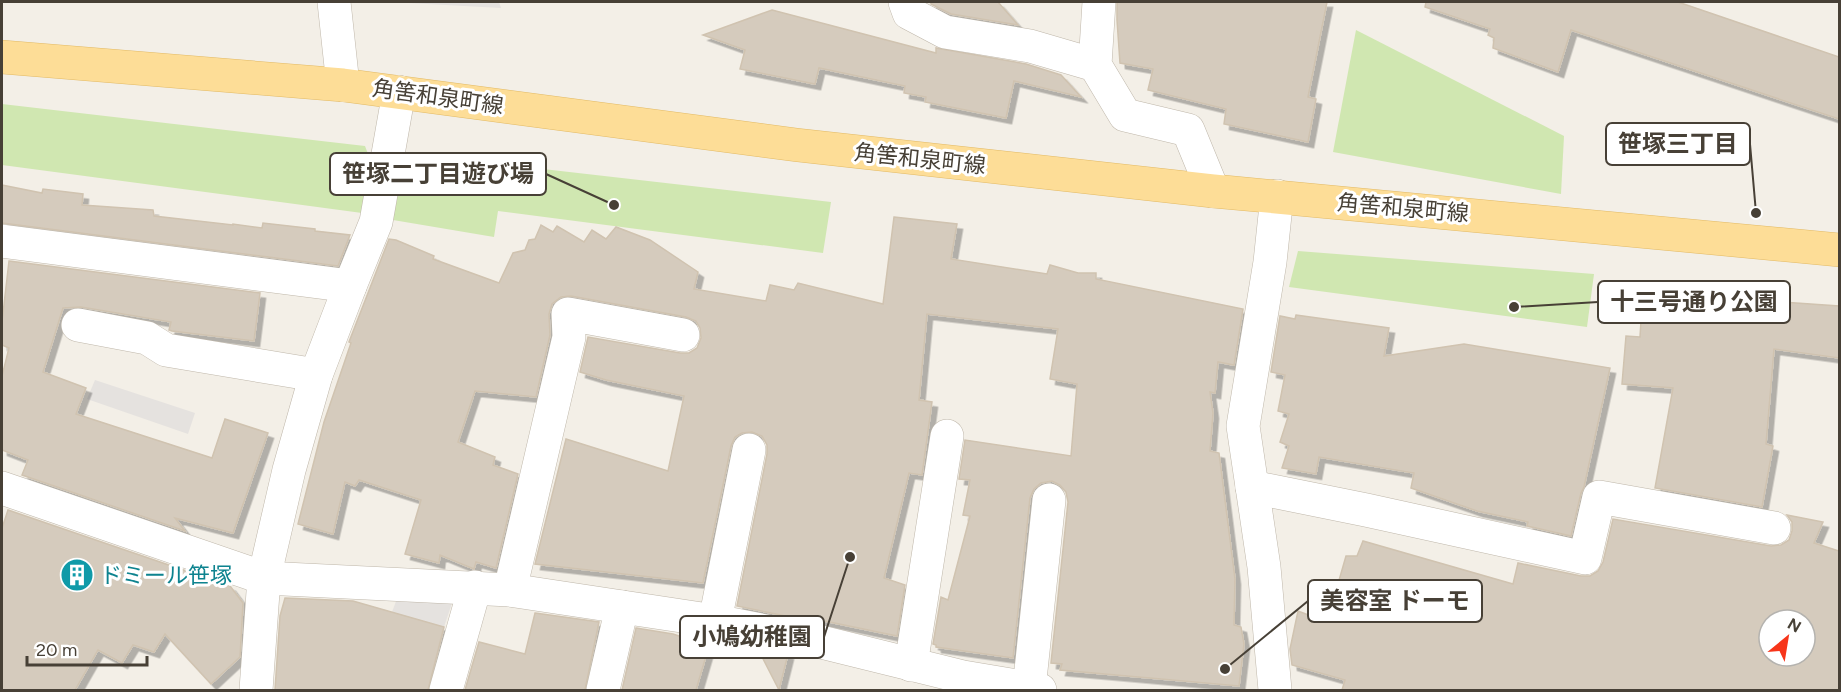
<svg xmlns="http://www.w3.org/2000/svg" width="1841" height="692" font-family="Figtree,'Noto Sans JP',sans-serif">
<style>
.green{fill:#d0e7b1}
.parking{fill:#e5e2df}
.building{fill:#d5cbbd;stroke:#d0c3b0;stroke-width:1.5;fill-rule:evenodd;filter:url(#shadow)}
.lines{fill:none;stroke-linecap:round;stroke-linejoin:round}
.minor-casing{stroke:#bfb7aa;stroke-width:34}
.major-casing{stroke:#e2ba66;stroke-width:34}
.minor{stroke:#fff;stroke-width:33}
.major{stroke:#fddd97;stroke-width:33}
.labels{text-anchor:middle;dominant-baseline:central;stroke-width:6;stroke-linejoin:round;paint-order:stroke}
.street-label{font-size:22px;fill:#474036;stroke:#fff}
.culture-label{font-size:22px;fill:#0d838f;stroke:#fff;text-anchor:start}
.leader{fill:none;stroke:#474036;stroke-width:2}
.callout-dot{fill:#474036;stroke:#fff;stroke-width:2}
.callout{fill:#fff;stroke:#474036;stroke-width:2}
.callout-label{font-size:24px;text-anchor:middle;font-weight:bold;fill:#474036}
</style>
<defs>
<filter id="shadow"><feDropShadow dx="5.5" dy="5.5" stdDeviation="0" flood-color="#0004"/></filter>
</defs>
<rect width="100%" height="100%" fill="#f3efe7"/>
<g class="green">
<polygon points="1356,30 1564,136 1561,194 1333,152"/>
<polygon points="2,104 365,146 373,167 362,213 2,165"/>
<polygon points="404,153 831,202 823,253 498,211 494,237 393,220"/>
<polygon points="1298,251 1594,274 1587,327 1289,287"/>
</g>
<g class="parking">
<polygon points="390,2 499,2 501,8"/>
<polygon points="95,380 195,413 188,434 87,399"/>
<polygon points="398,596 453,600 444,627 392,612"/>
</g>
<g class="building">
<polygon points="931,2 998,2 1018,25 951,14 931,4"/>
<polygon points="1117,2 1327,2 1308,97 1316,99 1308,142 1224,124 1226,109 1148,90 1153,69 1120,63 1117,20"/>
<polygon points="1426,2 1678,2 1839,57 1839,119 1571,30 1558,72 1493,48 1494,38 1488,35 1490,29 1425,7"/>
<polygon points="772,10 936,53 936,48 1026,64 1061,75 1081,97 1014,81 1006,118 925,102 926,97 904,93 905,86 819,68 815,84 740,69 745,50 703,35"/>
<polygon points="2,185 42,193 43,189 83,194 82,205 153,210 154,216 233,225 233,224 262,228 263,223 315,229 315,231 350,235 338,266 2,223"/>
<polygon points="894,217 957,224 951,259 1047,274 1050,265 1078,273 1096,273 1096,279 1243,309 1234,365 1218,362 1215,393 1210,392 1213,413 1210,451 1219,453 1235,579 1234,625 1241,627 1244,644 1239,686 1060,670 1062,664 1051,663 1068,502 1066,492 1060,485 1052,481 1041,483 1034,489 1030,498 1013,658 936,647 936,645 933,644 941,597 948,600 970,516 963,515 970,480 959,479 965,440 1071,456 1077,384 1050,379 1058,329 927,314 919,400 932,402 922,475 909,473 884,578 905,585 897,636 810,618 810,621 737,606 767,454 767,445 762,436 752,432 742,433 735,437 731,446 703,583 535,564 566,439 668,471 684,396 606,380 580,372 588,337 680,353 689,353 697,348 701,338 700,328 696,321 686,317 571,296 561,297 552,304 549,314 550,335 536,397 475,391 458,442 495,457 493,465 518,474 496,568 476,562 474,569 440,555 439,563 405,554 421,500 359,480 355,486 345,482 333,534 298,524 324,422 351,343 349,342 389,239 396,240 434,256 433,259 499,283 513,253 525,250 529,240 535,239 541,225 553,232 557,226 584,242 592,230 606,239 616,227 650,240 698,272 694,289 766,301 770,285 794,290 798,283 883,304"/>
<polygon points="9,261 260,293 254,341 172,331 169,330 171,322 81,307 63,308 43,372 86,388 76,414 212,458 225,419 268,433 233,533 175,518 185,531 22,475 28,460 2,450 2,376 9,348 2,345 2,322"/>
<polygon points="1643,289 1695,296 1839,306 1839,358 1774,349 1766,444 1773,446 1762,507 1655,488 1673,388 1622,384 1626,336 1640,337"/>
<polygon points="1296,315 1389,328 1384,356 1464,344 1610,368 1584,487 1581,493 1571,536 1527,526 1528,522 1477,511 1411,488 1414,473 1319,457 1316,474 1282,468 1289,446 1280,442 1289,414 1278,411 1285,375 1271,372 1280,316 1295,319"/>
<polygon points="8,510 230,586 243,603 240,657 211,684 165,634 154,652 133,645 122,663 98,650 75,690 2,690 2,528"/>
<path d="M 1787,515 L 1823,522 L 1814,543 L 1839,551 L 1839,690 L 1342,690 L 1345,680 L 1292,665 L 1290,649 L 1298,611 L 1327,622 L 1346,556 L 1357,556 L 1363,541 L 1513,584 L 1518,563 L 1581,576 L 1590,576 L 1598,571 L 1603,562 L 1613,519 L 1771,546 L 1781,545 L 1789,540 L 1792,531 L 1792,522 ZM 1769,620 L 1805,620 L 1805,656 L 1769,656 Z"/>
<polygon points="285,598 353,601 444,627 428,690 275,690 280,616"/>
<polygon points="535,613 599,622 585,690 465,690 479,642 525,654"/>
<polygon points="636,628 673,634 709,646 696,690 622,690"/>
<polygon points="758,649 788,654 779,690"/>
</g>
<g class="lines">
<defs>
<g id="minor">
<polyline points="334,2 343,85"/>
<polyline points="905,2 909,13 945,32 1030,46 1095,65"/>
<polyline points="1099,2 1095,65 1125,115 1188,130 1213,191"/>
<polyline points="2,241 350,286"/>
<polyline points="78,325 147,338 166,350 316,375"/>
<polyline points="1252,487 1366,510 1585,558 1599,497 1774,528"/>
<polyline points="2,488 264,578 510,590 715,621 817,641 963,677 1040,690"/>
<polyline points="510,590 569,337 568,314 683,335"/>
<polyline points="715,621 749,450"/>
<polyline points="911,665 947,436"/>
<polyline points="1029,689 1049,500"/>
<polyline points="256,690 264,578 289,470 316,375 350,286 376,222 399,92"/>
<polyline points="446,690 475,587"/>
<polyline points="603,690 622,607"/>
<polyline points="1275,690 1264,567 1243,426 1270,262 1277,196"/>
</g>
<polyline id="major" points="2,57 343,85 797,145 1213,191 1840,250"/>
</defs>
<use href="#minor" class="minor-casing"/>
<use href="#major" class="major-casing"/>
<use href="#minor" class="minor"/>
<use href="#major" class="major"/>
</g>
<defs>
<symbol id="building-disc" viewBox="-11 -11 22 22"><circle r="9.5" fill="#0f9aa8" stroke="#fff"/><path d="M-4-6H4V6H1V3H-1V6H-4ZM-2.5-4.3h1.7v1.8h-1.7ZM.8-4.3h1.7v1.8H.8ZM-2.5-1h1.7V.8h-1.7ZM.8-1h1.7V.8H.8Z" fill="#fff"/></symbol>
</defs>
<g fill-rule="evenodd">
<use href="#building-disc" x="58" y="556" width="38" height="38"/>
</g>
<g class="labels">
<g class="street-label">
<text transform="translate(438 97) rotate(8)">角筈和泉町線</text>
<text transform="translate(920 159) rotate(6)">角筈和泉町線</text>
<text transform="translate(1403 208) rotate(5)">角筈和泉町線</text>
</g>
<g class="culture-label">
<text x="100" y="575">ドミール笹塚</text>
</g>
</g>
<path class="leader" d="M1756 213L1750 144M614 205L546 174M1514 307L1598 302M1225 669L1308 601M850 557L824 637"/>
<g class="callout-dot">
<circle cx="1756" cy="213" r="6"/>
<circle cx="614" cy="205" r="6"/>
<circle cx="1514" cy="307" r="6"/>
<circle cx="1225" cy="669" r="6"/>
<circle cx="850" cy="557" r="6"/>
</g>
<g class="callout">
<rect x="1606" y="123" width="144" height="42" rx="6"/>
<rect x="330" y="153" width="216" height="42" rx="6"/>
<rect x="1598" y="281" width="192" height="42" rx="6"/>
<rect x="1308" y="580" width="174" height="42" rx="6"/>
<rect x="680" y="616" width="144" height="42" rx="6"/>
</g>
<g class="callout-label">
<text x="1678" y="152">笹塚三丁目</text>
<text x="438" y="182">笹塚二丁目遊び場</text>
<text x="1694" y="310">十三号通り公園</text>
<text x="1395" y="609">美容室 ドーモ</text>
<text x="752" y="645">小鳩幼稚園</text>
</g>
<rect width="1841" height="692" fill="none" stroke="#474036" stroke-width="6"/>
<g transform="translate(1787 638) rotate(30)"><circle r="28" fill="#ffffff" stroke="#b5b3af" stroke-width="1.5"/>
<path d="M0-4.5L10 22L0 15L-10 22Z" fill="#f7351a"/>
<text y="-9" font-size="16" font-weight="bold" text-anchor="middle" fill="#474036">N</text>
</g>
<path d="M27 656v9h120v-9" fill="none" stroke="#474036" stroke-width="3"/>
<text x="36" y="656" font-size="18" fill="#474036" stroke="#ffffff" stroke-width="4.5" paint-order="stroke">20 m</text>
</svg>
